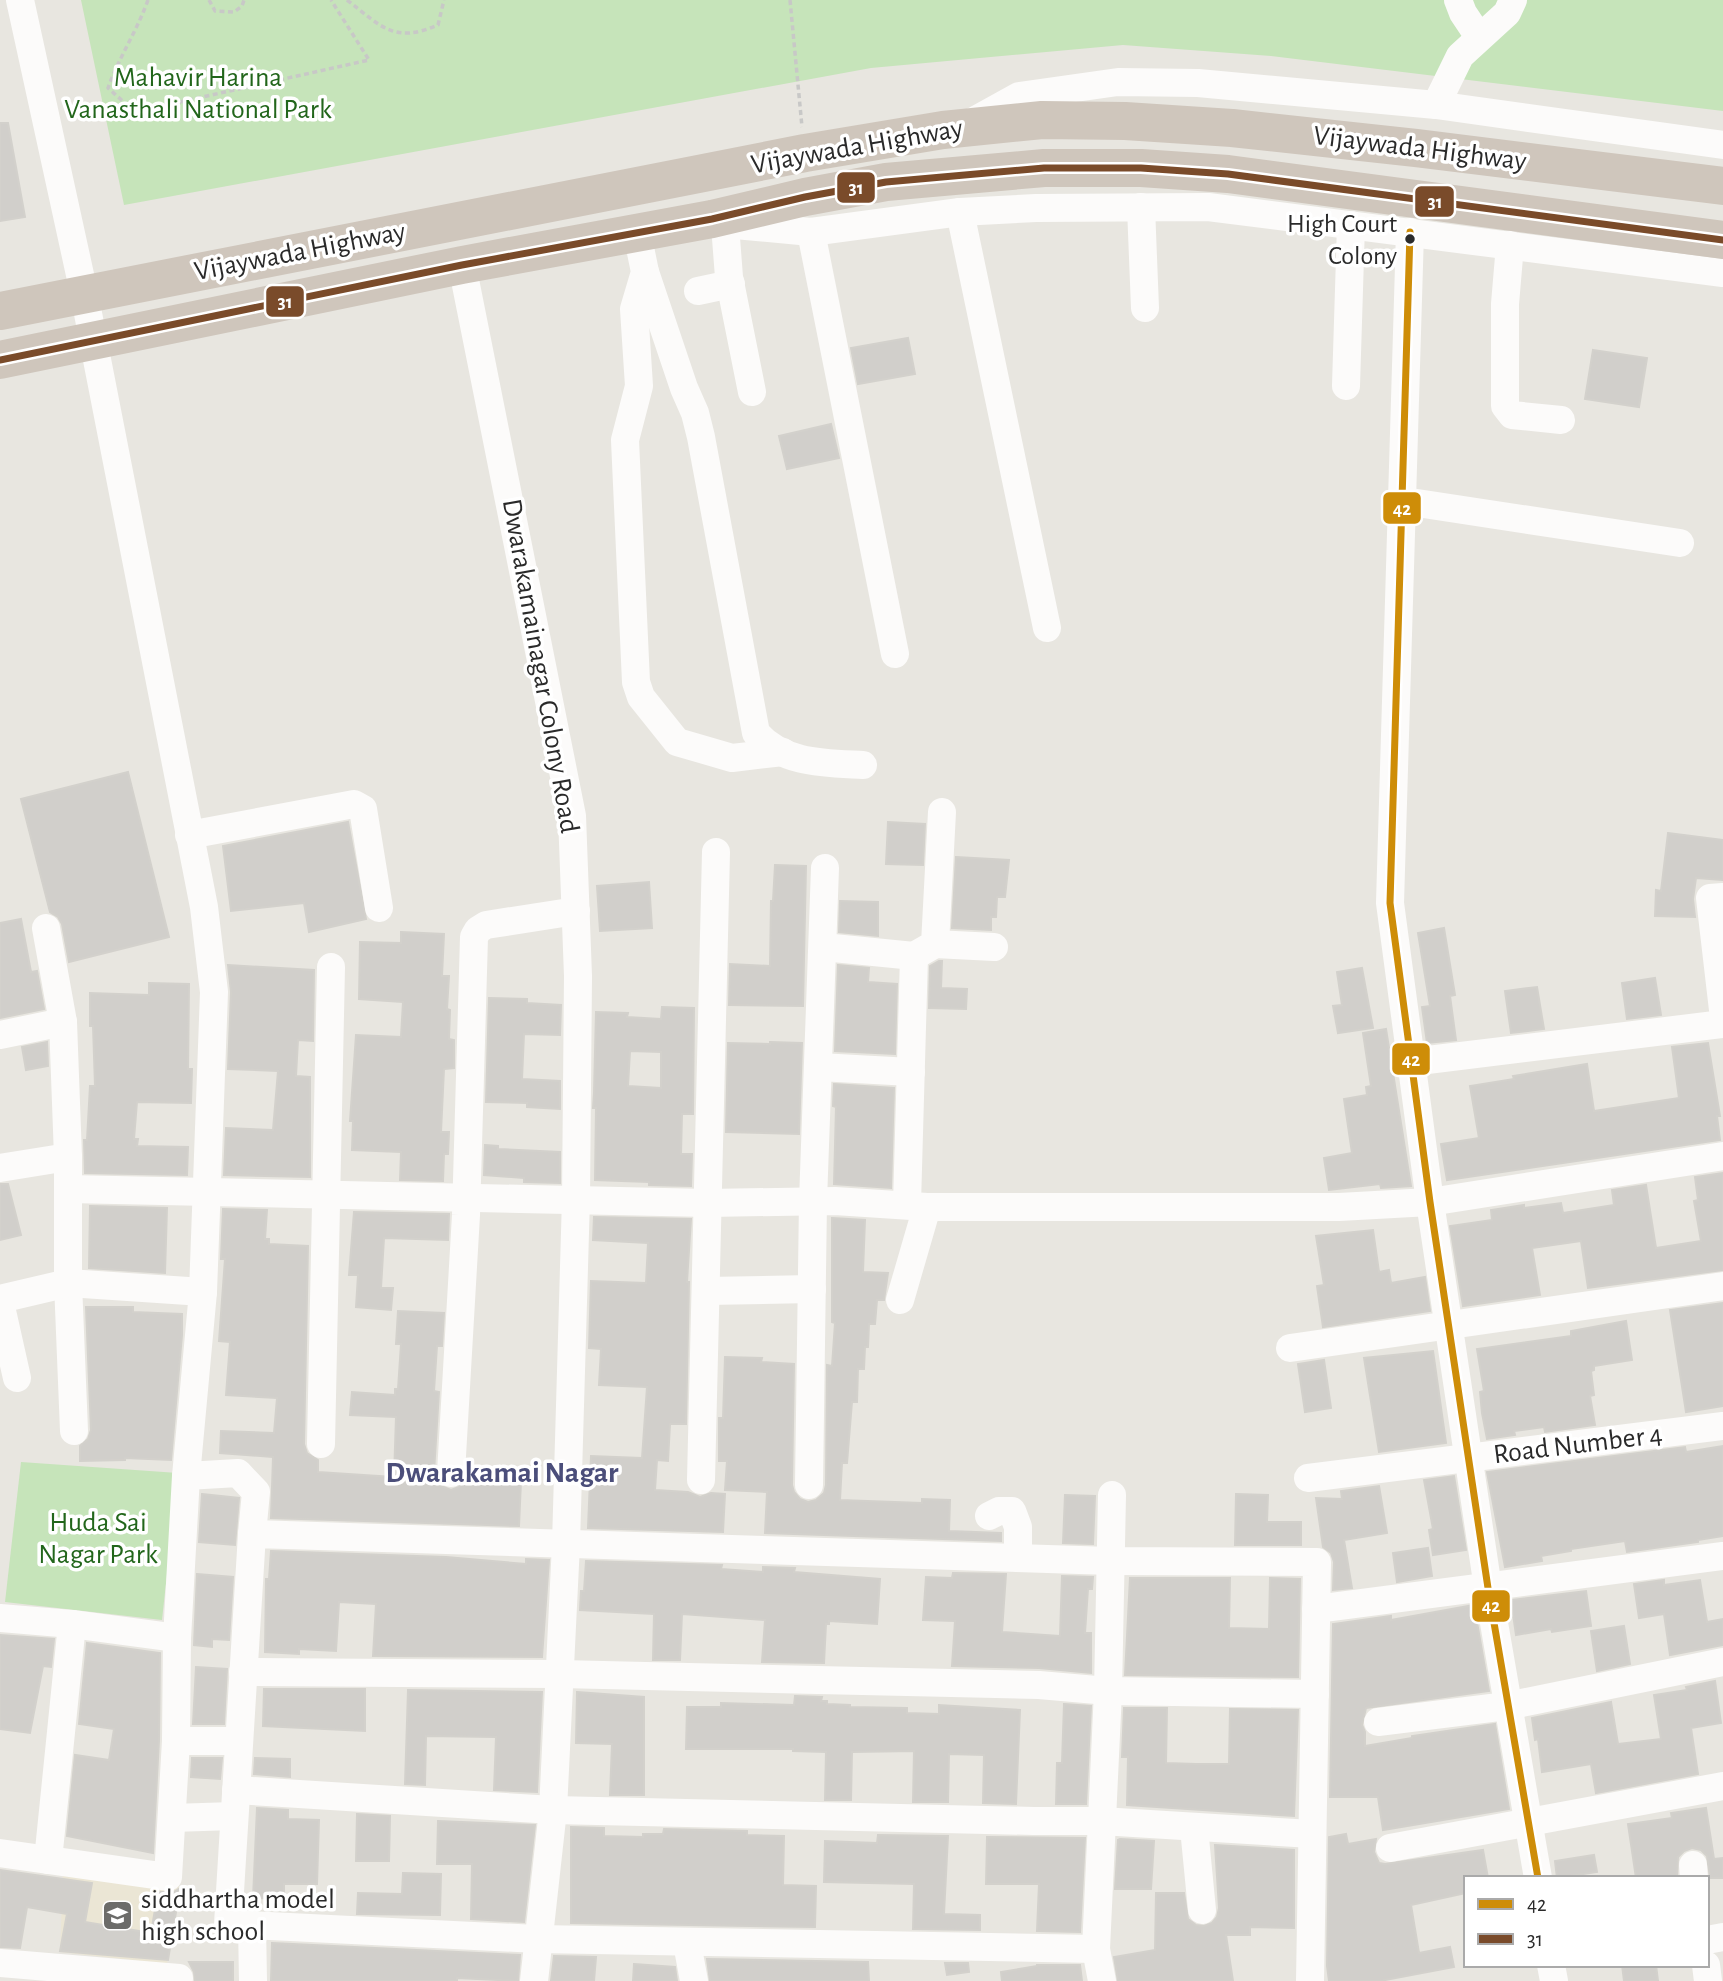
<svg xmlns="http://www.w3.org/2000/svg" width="1723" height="1981" font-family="'Alegreya Sans',sans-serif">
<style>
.education{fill:#ebe6d5}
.green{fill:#c6e4ba}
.building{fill:#d1cfcb;stroke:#d3d1cc;stroke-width:2;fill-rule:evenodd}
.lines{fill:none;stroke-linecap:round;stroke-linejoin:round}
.path{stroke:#c8c8c7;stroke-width:3.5;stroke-dasharray:5 3.5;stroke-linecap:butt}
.minor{stroke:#fcfbfa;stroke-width:28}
.highway{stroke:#cfc6bc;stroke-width:38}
.bus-1-casing{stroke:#fff;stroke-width:12}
.bus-2-casing{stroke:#fff;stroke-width:12}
.bus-1{stroke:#ce8d08;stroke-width:7}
.bus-2{stroke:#7a4b2a;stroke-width:7}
.bus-dot{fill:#2a2a2a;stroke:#fff;stroke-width:2.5}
.labels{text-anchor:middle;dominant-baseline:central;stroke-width:7;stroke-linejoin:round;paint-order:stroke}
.bus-label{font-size:26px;fill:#2a2a2a;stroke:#fff;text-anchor:end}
.park-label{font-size:28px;fill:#22661b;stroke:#fff}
.street-label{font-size:28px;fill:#2a2a2a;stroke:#fff}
.poi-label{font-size:28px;fill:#2a2a2a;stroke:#fff;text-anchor:start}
.neighbourhood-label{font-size:30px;font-weight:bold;fill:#4b4e7a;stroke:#fff}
.line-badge{stroke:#fff;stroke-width:2.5}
.badge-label{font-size:19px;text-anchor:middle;font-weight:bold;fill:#fff}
</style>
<rect width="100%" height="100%" fill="#e8e6e0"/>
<polygon class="education" points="63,1871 180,1880 167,1964 60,1952"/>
<g class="green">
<polygon points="81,0 1723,0 1723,111 1271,56 1123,45 871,68 124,205"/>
<polygon points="21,1462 178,1473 162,1620 5,1602"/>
</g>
<g class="building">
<polygon points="0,123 8,123 25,217 0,221"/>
<polygon points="908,338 915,374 858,384 851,348"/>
<polygon points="1593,350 1647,358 1639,407 1585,399"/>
<polygon points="831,424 839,458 787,469 779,436"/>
<polygon points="128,772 169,937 69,962 62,924 58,917 50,912 21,799"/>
<polygon points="348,822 366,919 309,932 304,903 231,911 223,846"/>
<polygon points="888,822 925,824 923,865 886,864"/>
<polygon points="1668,833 1723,840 1723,880 1696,878 1693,899 1695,917 1655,916 1656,890 1661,891"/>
<polygon points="956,857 1009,860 1005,897 997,897 996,917 991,917 991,930 952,928"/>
<polygon points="775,865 806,866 803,1006 729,1005 730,964 770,966 771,901 773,901"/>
<polygon points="649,882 652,928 600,931 597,886"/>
<polygon points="840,901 878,902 878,936 839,932"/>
<polygon points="21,919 31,972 37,971 44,1009 0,1018 0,923"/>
<polygon points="1444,928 1455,995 1450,996 1456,1040 1427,1043 1422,1007 1430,1006 1418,933"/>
<polygon points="401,932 444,934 442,976 449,976 447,1009 450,1010 449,1039 454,1040 454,1068 444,1069 441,1132 449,1132 448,1154 444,1154 443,1181 400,1180 401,1152 352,1150 353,1121 350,1121 356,1035 401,1037 403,1002 359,999 360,942 401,943"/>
<polygon points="939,961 942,961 941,988 967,989 966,1009 929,1008 930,966"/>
<polygon points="228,965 314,970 313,1041 298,1040 296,1076 310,1077 310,1177 224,1175 226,1128 273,1130 278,1071 228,1069 231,992"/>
<polygon points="838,965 869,968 868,982 897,984 895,1054 835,1051"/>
<polygon points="1362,968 1373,1028 1338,1033 1333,1006 1342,1005 1337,972"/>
<polygon points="1655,978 1661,1015 1627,1019 1622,983"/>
<polygon points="149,983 189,984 188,1069 192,1069 191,1103 137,1102 134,1139 138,1139 137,1146 188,1147 187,1175 85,1173 84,1140 87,1140 90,1086 95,1086 93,1026 90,1026 90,993 149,995"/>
<polygon points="1537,987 1544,1029 1511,1033 1505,991"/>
<polygon points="489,998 527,999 527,1003 561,1005 560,1035 524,1034 522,1079 560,1081 560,1109 527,1107 527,1103 486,1102"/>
<path d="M 662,1007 L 694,1008 L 693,1114 L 682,1114 L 681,1154 L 692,1154 L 691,1186 L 649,1185 L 649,1182 L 595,1180 L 596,1108 L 593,1108 L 594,1093 L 596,1012 L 628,1013 L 627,1017 L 661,1019 ZM 630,1051 L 661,1052 L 661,1088 L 628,1086 Z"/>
<polygon points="1386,1029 1411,1186 1381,1188 1380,1184 1329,1190 1324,1158 1352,1153 1344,1099 1367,1095 1366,1087 1371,1086 1363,1033"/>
<polygon points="47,1042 48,1066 26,1070 22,1047"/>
<polygon points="770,1042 802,1043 799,1134 726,1132 728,1043 770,1044"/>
<polygon points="1708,1043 1720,1116 1717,1116 1720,1140 1447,1180 1441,1144 1479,1138 1470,1086 1514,1079 1513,1076 1587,1064 1594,1111 1679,1098 1672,1047"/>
<polygon points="834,1084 894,1088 891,1188 834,1184 836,1107 833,1106"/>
<polygon points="485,1145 498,1146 498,1149 560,1152 560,1183 524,1182 524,1178 484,1175"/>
<polygon points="1723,1173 1723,1270 1588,1288 1581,1241 1532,1248 1540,1295 1463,1306 1450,1226 1492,1220 1491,1210 1524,1205 1524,1208 1561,1203 1563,1213 1614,1205 1612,1190 1646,1185 1656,1248 1701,1241 1694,1201 1698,1200 1695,1177"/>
<polygon points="0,1184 8,1184 21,1235 0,1240"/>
<polygon points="90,1206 167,1208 165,1273 89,1268"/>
<polygon points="223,1209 267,1210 265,1239 269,1239 269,1244 308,1246 304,1444 307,1453 318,1460 318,1472 394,1477 396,1417 350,1415 352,1392 395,1395 395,1389 398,1389 401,1344 396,1344 398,1311 444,1313 442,1346 437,1346 434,1391 439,1392 434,1472 436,1480 441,1486 451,1490 459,1487 466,1480 521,1481 519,1526 271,1518 273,1457 220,1453 221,1431 274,1433 277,1398 226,1395 230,1342 219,1341 225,1259 221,1259"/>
<polygon points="354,1212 449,1214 448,1240 384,1238 381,1288 393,1288 391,1310 356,1307 358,1275 349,1275"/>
<polygon points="594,1217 691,1219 687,1282 689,1282 686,1424 670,1424 668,1461 657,1460 655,1490 688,1492 700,1497 711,1493 725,1494 723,1532 588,1528 591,1456 642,1458 647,1387 599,1385 601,1349 589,1348 591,1281 646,1283 648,1243 593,1240"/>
<polygon points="832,1218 865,1220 863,1272 888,1273 884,1300 877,1300 875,1324 869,1324 868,1347 865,1347 864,1369 858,1369 857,1402 852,1402 847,1463 842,1463 840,1500 922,1503 922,1499 950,1500 949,1531 1001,1533 1001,1541 765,1533 767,1492 725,1490 727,1461 719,1461 719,1418 723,1418 725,1357 762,1358 761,1362 794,1364 792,1485 794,1492 800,1499 808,1502 816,1500 824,1493 826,1485 827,1365 832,1366 835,1323 832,1322"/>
<polygon points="1373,1230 1379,1272 1389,1270 1391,1283 1425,1277 1430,1311 1323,1327 1317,1286 1324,1285 1316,1236"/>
<polygon points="1723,1303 1723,1406 1686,1412 1670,1310"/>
<polygon points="86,1307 133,1307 133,1312 182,1314 182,1335 171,1460 125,1458 125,1460 80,1461 80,1446 88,1439 91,1430"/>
<polygon points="1626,1321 1632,1360 1594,1366 1594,1370 1591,1371 1594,1395 1590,1396 1595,1425 1545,1432 1544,1427 1514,1431 1515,1435 1487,1439 1482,1413 1480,1392 1484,1391 1477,1349 1571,1336 1571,1331"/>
<polygon points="1433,1351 1446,1443 1379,1452 1364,1358"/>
<polygon points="1324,1360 1331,1408 1305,1412 1298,1364"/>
<polygon points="1723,1446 1723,1536 1698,1540 1698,1542 1627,1552 1625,1541 1571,1549 1571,1551 1541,1556 1542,1561 1505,1567 1487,1472 1685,1447 1686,1452"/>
<polygon points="1454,1476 1466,1550 1433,1555 1429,1530 1433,1529 1424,1480"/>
<polygon points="1379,1486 1387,1533 1344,1540 1352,1588 1333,1590 1334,1562 1331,1553 1323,1547 1316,1498 1342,1499 1341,1491"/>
<polygon points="202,1494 239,1498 235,1545 199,1542"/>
<polygon points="1236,1494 1268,1495 1267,1522 1301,1522 1301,1545 1235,1545"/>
<polygon points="1065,1495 1095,1496 1093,1544 1063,1543"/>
<polygon points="1428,1548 1432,1576 1397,1582 1393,1553"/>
<polygon points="271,1551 446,1557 526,1564 526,1559 549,1560 542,1657 373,1656 376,1604 339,1602 336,1651 299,1649 299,1654 265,1652 266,1579 269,1579"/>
<polygon points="586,1561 722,1565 721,1569 763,1572 763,1567 795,1568 794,1572 880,1579 877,1624 829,1621 829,1624 826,1624 824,1663 762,1662 765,1620 682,1614 680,1660 653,1660 654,1614 580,1610 581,1591 584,1591"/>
<polygon points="953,1573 1006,1574 1002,1632 1060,1636 1062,1576 1093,1577 1092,1589 1088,1589 1085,1633 1091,1633 1091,1673 1039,1668 952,1666 955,1621 923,1620 926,1577 952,1578"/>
<polygon points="197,1574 233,1577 229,1640 212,1639 212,1647 194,1645"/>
<polygon points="1130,1578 1230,1578 1229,1628 1269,1629 1270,1578 1300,1579 1298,1677 1125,1675"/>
<polygon points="1664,1580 1664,1585 1700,1580 1707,1622 1723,1619 1723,1645 1670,1655 1664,1614 1639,1618 1634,1584"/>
<polygon points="1586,1591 1591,1626 1552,1632 1551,1629 1516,1635 1511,1600"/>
<polygon points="1474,1605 1489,1691 1366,1708 1362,1725 1365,1732 1365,1746 1412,1738 1412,1736 1495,1724 1509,1809 1383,1830 1378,1797 1330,1797 1333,1624 1391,1616 1391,1620"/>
<polygon points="1624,1626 1630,1664 1597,1671 1591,1631"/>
<polygon points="0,1635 54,1639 51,1667 43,1666 30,1733 0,1729"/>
<polygon points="87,1643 160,1653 159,1740 153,1853 67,1836 75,1755 109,1760 114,1729 79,1724"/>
<polygon points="196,1667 227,1669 224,1724 193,1724"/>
<polygon points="1715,1681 1721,1723 1691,1728 1698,1774 1596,1793 1591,1764 1542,1772 1538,1739 1535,1740 1532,1718 1611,1702 1618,1744 1661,1739 1654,1695 1687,1690 1686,1687"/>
<polygon points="264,1689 365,1689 365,1731 263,1726"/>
<polygon points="408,1690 542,1692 537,1792 494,1790 496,1737 426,1736 425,1785 405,1784"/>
<polygon points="577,1692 644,1697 644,1795 610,1795 612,1744 576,1743"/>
<polygon points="795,1696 822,1697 821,1701 827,1701 827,1704 850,1705 850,1707 907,1708 907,1713 939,1714 939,1705 1020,1710 1016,1804 983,1803 984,1755 949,1754 948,1802 913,1802 914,1751 852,1752 851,1800 825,1800 826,1752 793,1751 793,1749 686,1749 687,1707 721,1707 721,1703 794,1705"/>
<polygon points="1064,1704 1091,1706 1086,1804 1056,1804 1057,1763 1062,1763"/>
<polygon points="1124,1708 1167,1708 1166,1763 1196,1764 1229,1764 1230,1709 1298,1710 1294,1816 1127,1805 1128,1757 1122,1757"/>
<polygon points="192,1758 222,1758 220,1779 191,1777"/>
<polygon points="255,1758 290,1759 290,1777 254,1774"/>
<polygon points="257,1808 288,1810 288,1819 319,1820 317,1884 284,1884 284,1899 253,1898"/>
<polygon points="1706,1808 1714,1859 1723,1858 1723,1878 1710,1878 1707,1856 1701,1850 1692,1848 1684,1851 1678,1857 1677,1878 1636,1878 1628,1824 1672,1818 1671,1813"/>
<polygon points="357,1814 390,1816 389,1861 356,1861"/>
<polygon points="438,1821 535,1825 524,1922 471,1919 472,1864 437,1864"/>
<polygon points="571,1827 604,1828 604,1836 643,1837 643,1834 663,1834 664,1829 747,1831 747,1835 784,1836 783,1885 816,1886 815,1927 571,1923"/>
<polygon points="1346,1834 1348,1844 1376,1839 1374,1852 1379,1863 1385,1864 1483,1850 1488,1878 1466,1878 1466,1893 1411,1905 1419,1953 1450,1947 1454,1967 1380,1981 1329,1981 1327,1966 1329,1837"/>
<polygon points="878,1835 948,1836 944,1914 980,1915 980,1930 913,1929 914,1884 824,1882 825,1841 877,1843"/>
<polygon points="987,1837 1085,1838 1080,1932 1037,1931 1039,1884 986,1884"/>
<polygon points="1120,1839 1154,1841 1151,1889 1115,1889 1118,1840"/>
<polygon points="1215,1845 1294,1850 1294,1928 1250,1927 1250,1935 1226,1935 1233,1981 1118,1981 1114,1957 1155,1950 1156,1893 1184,1893 1188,1919 1196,1925 1204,1926 1212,1923 1217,1917 1219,1908"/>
<polygon points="1594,1855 1597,1872 1557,1878 1555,1861"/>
<polygon points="0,1870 92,1883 85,1922 151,1933 158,1892 174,1892 180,1888 168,1960 60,1951 67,1914 27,1907 20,1948 0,1947"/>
<polygon points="403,1873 441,1874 440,1915 357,1914 358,1893 402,1894"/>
<polygon points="272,1943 520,1955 518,1981 457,1978 457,1981 271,1981"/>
<polygon points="554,1956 596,1957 594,1981 551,1981"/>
<polygon points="707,1959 868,1962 869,1981 710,1981"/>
<polygon points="189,1962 233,1962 233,1981 195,1981 194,1972"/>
<polygon points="945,1963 968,1963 969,1972 947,1975"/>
<polygon points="634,1964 675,1967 677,1981 633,1981"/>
<polygon points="1037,1965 1080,1965 1082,1981 1002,1981 1001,1972 1037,1966"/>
<polygon points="1622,1965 1656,1965 1658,1981 1624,1981"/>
</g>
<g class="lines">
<g class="path">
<path d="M 148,0 C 137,31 119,57 108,88 L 135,112 L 369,60 L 331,0"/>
<polyline points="209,0 215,11 234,12 242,6 244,0"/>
<path d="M 347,0 C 382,27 394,44 438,25 L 444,0"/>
<polyline points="790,0 802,127"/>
</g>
<g class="minor">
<polyline points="1458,0 1463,13 1479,37"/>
<polyline points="1436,105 1460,56 1507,13 1513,0"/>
<polyline points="972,122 1019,96 1118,82 1198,83 1436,105 1723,145"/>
<polyline points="1141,207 1145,308"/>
<polyline points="960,212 1047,628"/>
<polyline points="724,224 811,232 960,212 1036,208 1208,207 1723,273"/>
<polyline points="725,225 729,277 752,392"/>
<polyline points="811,232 895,654"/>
<polyline points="1410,232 1390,903 1430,1202 1488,1588 1538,1878"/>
<polyline points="637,233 645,272 634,309 639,386 625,440 636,682 641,697 677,742 732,758 783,752"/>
<polyline points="1510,245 1505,304 1505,406 1512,415 1561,420"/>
<polyline points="462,265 572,816 578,976 576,1198 566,1544 553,1810 534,1981"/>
<path d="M 645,272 L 684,388 L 695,413 L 701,437 L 756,733 C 783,764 825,763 863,765"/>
<polyline points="698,291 731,284"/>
<polyline points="1346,386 1351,225"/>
<polyline points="1404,501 1680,543"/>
<polyline points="189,835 354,804 363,809 379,908"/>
<polyline points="1723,897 1710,898 1723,1010"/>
<polyline points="46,928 63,1022 68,1157 68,1283 74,1431"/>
<polyline points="935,944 994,947"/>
<polyline points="823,947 914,956 907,1204"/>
<polyline points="914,956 935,944 942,812"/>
<polyline points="0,1035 63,1022"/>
<polyline points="1411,1062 1723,1024"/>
<polyline points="819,1067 911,1072"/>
<polyline points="0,1168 68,1157"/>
<polyline points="68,1189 708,1203 835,1201 927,1207 1339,1207 1430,1202 1723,1156"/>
<polyline points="706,1291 812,1289"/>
<polyline points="0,1299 68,1283 203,1292"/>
<polyline points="900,1300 927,1207"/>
<polyline points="0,1302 17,1378"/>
<polyline points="1290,1348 1723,1286"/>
<polyline points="321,1444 331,967"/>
<polyline points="451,1473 466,1215 474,937 478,930 486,925 576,911"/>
<polyline points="186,1476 238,1473 256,1492 252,1534"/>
<polyline points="1308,1478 1723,1426"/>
<polyline points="701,1480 716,852"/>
<polyline points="809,1485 813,1201 825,868"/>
<polyline points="989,1516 999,1511 1012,1511 1018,1527 1018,1558"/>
<polyline points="1316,1609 1723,1556"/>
<polyline points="0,1618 72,1624 177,1638"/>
<polyline points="243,1672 560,1674 1039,1685 1108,1691 1315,1694"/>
<polyline points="1378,1722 1507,1706 1723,1662"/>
<polyline points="176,1741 239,1741"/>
<polyline points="236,1790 553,1810 1034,1821 1101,1821 1312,1834"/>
<polyline points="172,1818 234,1816"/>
<polyline points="1194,1828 1202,1910"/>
<polyline points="1390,1848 1723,1786"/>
<polyline points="0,1853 168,1877 176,1741 177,1638 186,1476 203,1292 214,992 204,907 84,293 20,0"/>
<polyline points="48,1860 72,1624"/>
<polyline points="1693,1865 1694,1878"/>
<polyline points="252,1924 253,1981"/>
<polyline points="1707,1940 1723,1937"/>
<polyline points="687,1943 694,1981"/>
<polyline points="1096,1949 537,1939 228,1924 252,1534 1111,1561 1317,1562 1310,1981"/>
<polyline points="0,1963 179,1978"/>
<polyline points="1551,1965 1554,1981"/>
<polyline points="1706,1965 1708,1981"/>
<polyline points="1102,1981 1096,1949 1108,1691 1112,1495"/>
</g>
<g class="highway">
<polyline points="0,311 805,153 943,130 1042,120 1125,121 1232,128 1416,148 1723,186"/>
<polyline points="0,360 462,265 712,219 805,197 886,182 1044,168 1141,168 1228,174 1723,240"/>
</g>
<defs>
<polyline id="bus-1" points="1410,232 1390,903 1430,1202 1488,1588 1538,1878"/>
<polyline id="bus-2" points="0,360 462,265 712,219 805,197 886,182 1044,168 1141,168 1228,174 1723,240"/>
</defs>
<use href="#bus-1" class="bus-1-casing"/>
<use href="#bus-2" class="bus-2-casing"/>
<use href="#bus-1" class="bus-1"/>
<use href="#bus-2" class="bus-2"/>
</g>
<defs>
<symbol id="school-square" viewBox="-11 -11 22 22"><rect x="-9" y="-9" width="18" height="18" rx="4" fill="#6c6c6a" stroke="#fff"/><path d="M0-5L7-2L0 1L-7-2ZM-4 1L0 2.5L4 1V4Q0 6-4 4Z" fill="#fff"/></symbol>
</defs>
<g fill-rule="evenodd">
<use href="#school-square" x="100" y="1898" width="35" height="35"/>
</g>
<circle class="bus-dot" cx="1410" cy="239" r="6"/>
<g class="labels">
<g class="bus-label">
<text x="1397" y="224">High Court<tspan x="1397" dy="32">Colony</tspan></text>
</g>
<g class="park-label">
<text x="198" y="78">Mahavir Harina<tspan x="198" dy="32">Vanasthali National Park</tspan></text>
<text x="98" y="1523">Huda Sai<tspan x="98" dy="32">Nagar Park</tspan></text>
</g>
<g class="street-label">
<text transform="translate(857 147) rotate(-10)">Vijaywada Highway</text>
<text transform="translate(1420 149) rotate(7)">Vijaywada Highway</text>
<text transform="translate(300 252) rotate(-11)">Vijaywada Highway</text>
<text transform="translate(540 666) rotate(80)">Dwarakamainagar Colony Road</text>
<text transform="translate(1578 1445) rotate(-7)">Road Number 4</text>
</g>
<g class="poi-label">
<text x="141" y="1900">siddhartha model<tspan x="141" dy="32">high school</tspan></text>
</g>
<g class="neighbourhood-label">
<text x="502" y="1473">Dwarakamai Nagar</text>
</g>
</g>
<g class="line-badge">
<rect x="836" y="171" width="40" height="33" rx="7" fill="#7a4b2a"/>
<rect x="1414" y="185" width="41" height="33" rx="7" fill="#7a4b2a"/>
<rect x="265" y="285" width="40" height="33" rx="7" fill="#7a4b2a"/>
<rect x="1382" y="491" width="40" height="34" rx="7" fill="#ce8d08"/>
<rect x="1391" y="1042" width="40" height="34" rx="7" fill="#ce8d08"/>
<rect x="1471" y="1589" width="40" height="34" rx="7" fill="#ce8d08"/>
</g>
<g class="badge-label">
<text x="856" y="194">31</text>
<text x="1435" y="208">31</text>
<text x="285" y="308">31</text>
<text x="1402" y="515">42</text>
<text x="1411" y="1066">42</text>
<text x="1491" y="1612">42</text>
</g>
<rect x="1464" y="1876" width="245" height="91" fill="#ffffff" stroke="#aaaaaa" stroke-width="2"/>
<rect x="1478" y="1899" width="35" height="10" fill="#ce8d08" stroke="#aaaaaa" stroke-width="2"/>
<text x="1527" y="1911" font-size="21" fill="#2a2a2a">42</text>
<rect x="1478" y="1934" width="35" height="10" fill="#7a4b2a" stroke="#aaaaaa" stroke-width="2"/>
<text x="1527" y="1946" font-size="21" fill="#2a2a2a">31</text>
</svg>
